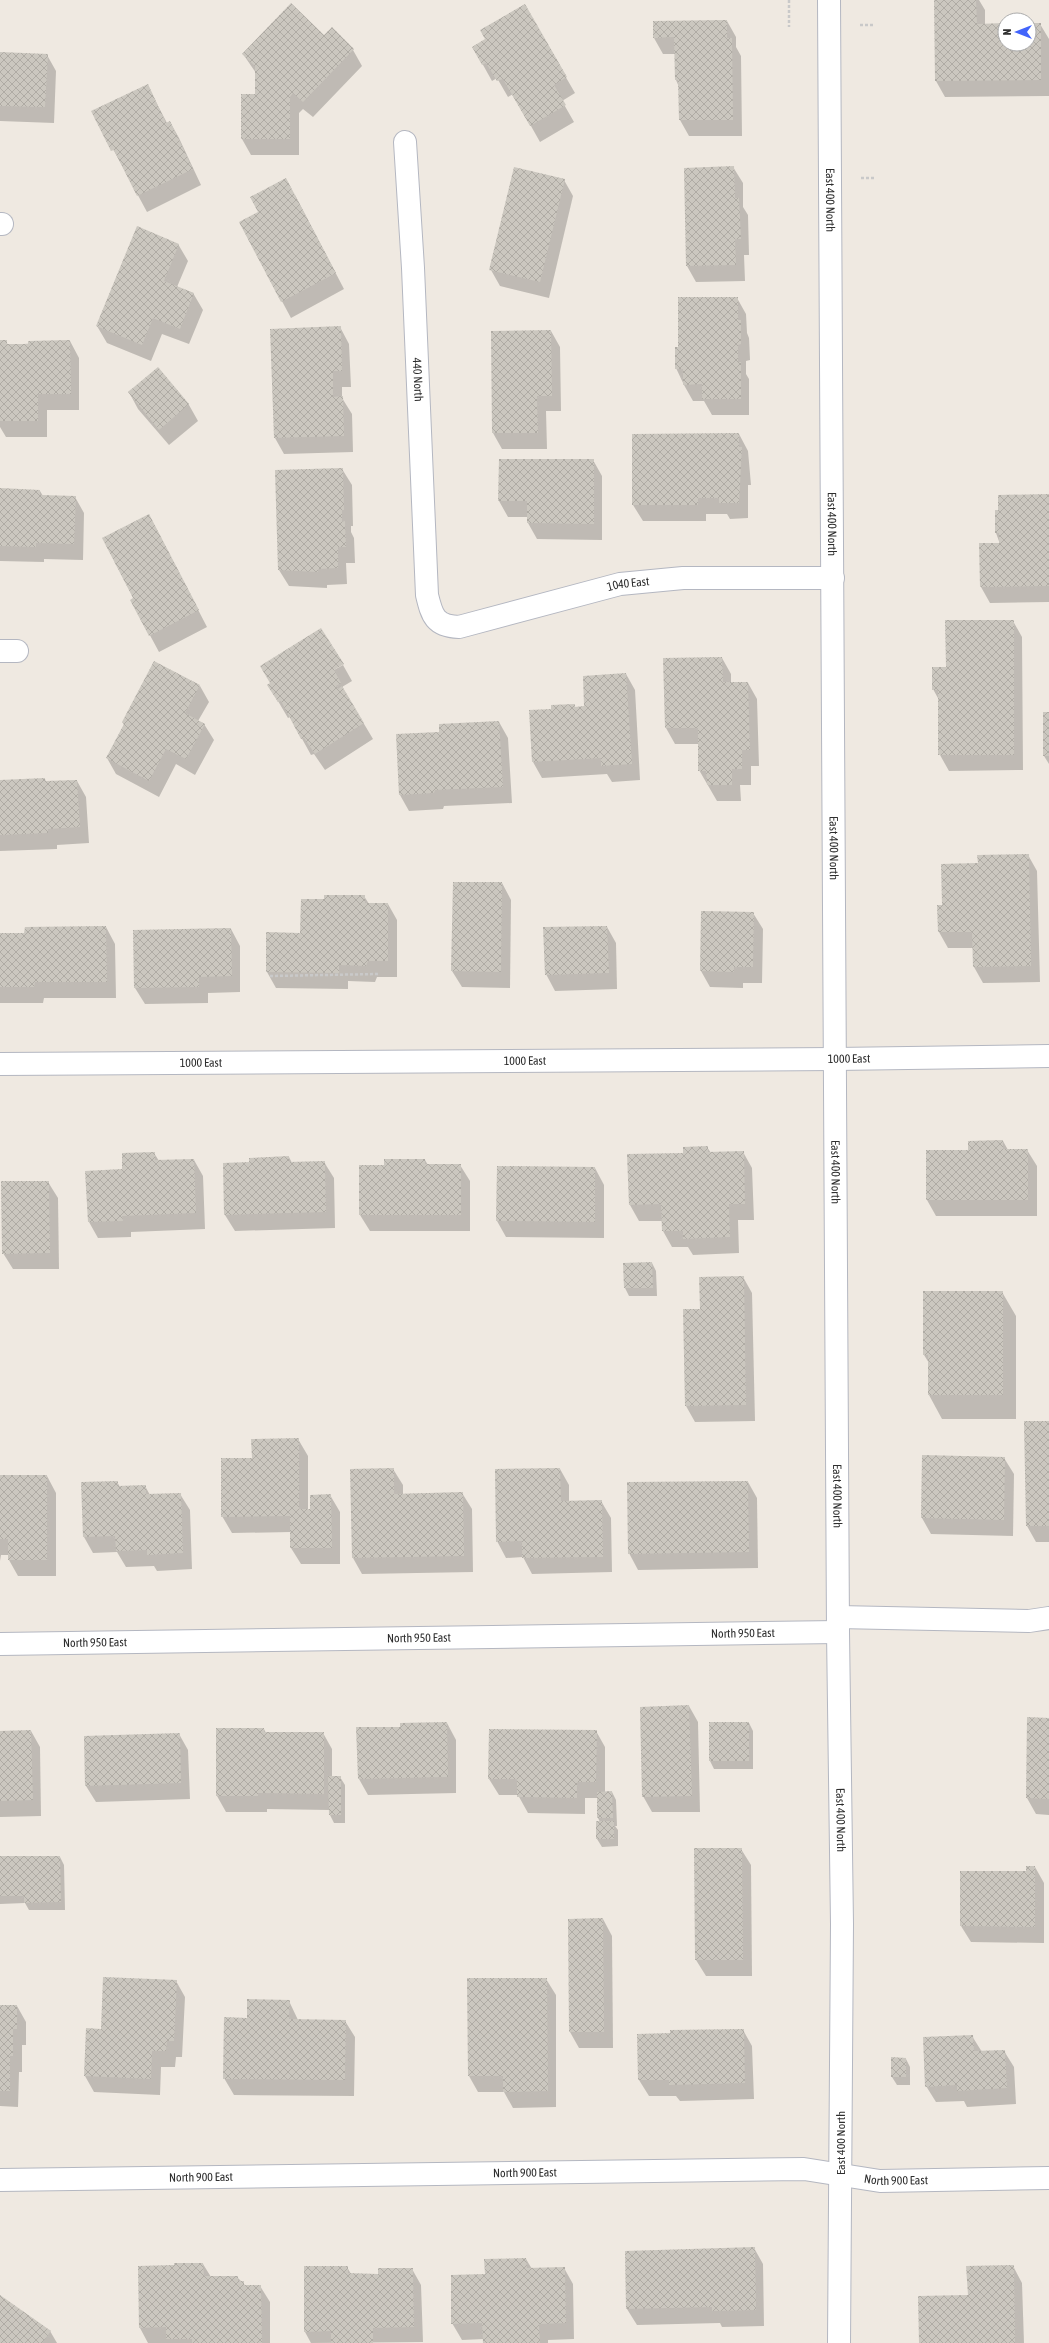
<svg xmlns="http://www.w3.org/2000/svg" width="1049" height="2343" font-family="'Asap Condensed',sans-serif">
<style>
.shadow{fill:#0003}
.building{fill:url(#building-cross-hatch)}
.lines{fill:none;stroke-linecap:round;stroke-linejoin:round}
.minor-casing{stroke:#b4b7c1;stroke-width:24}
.tertiary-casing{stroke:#b4b7c1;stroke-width:24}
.path{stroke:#c9c9c9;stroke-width:2.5;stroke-dasharray:3 2;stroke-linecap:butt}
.minor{stroke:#fff;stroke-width:22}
.tertiary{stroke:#fff;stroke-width:22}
.labels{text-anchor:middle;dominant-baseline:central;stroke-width:4;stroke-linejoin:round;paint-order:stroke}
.street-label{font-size:12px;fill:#2e2e2e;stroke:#fff}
</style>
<defs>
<pattern id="building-cross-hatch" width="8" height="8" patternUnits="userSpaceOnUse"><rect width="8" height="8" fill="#cbc7bf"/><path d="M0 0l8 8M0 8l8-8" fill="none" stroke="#afaba4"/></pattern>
</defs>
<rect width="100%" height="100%" fill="#efe9e1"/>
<g class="shadow">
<polygon points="935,0 979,0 985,10 985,25 1005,24 1005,44 1029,44 1029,24 1040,24 1049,39 1049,96 945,97 936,81"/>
<polygon points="524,5 575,93 562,101 574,122 540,142 513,94 508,97 497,78 492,81 473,47 487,39"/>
<polygon points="727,21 736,37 736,47 741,56 742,136 689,136 680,120 679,87 676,80 675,54 663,54 654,38"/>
<polygon points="324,36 353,50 362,66 313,117 303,109 299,113 299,155 251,155 242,139 256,95 256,73 243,54"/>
<polygon points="0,53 47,55 56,71 54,123 0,121"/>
<polygon points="147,85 167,123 170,122 179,138 201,185 147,212 93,112"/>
<polygon points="733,167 743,183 743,207 748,215 749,255 744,255 745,281 696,282 687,266"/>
<polygon points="564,180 573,196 549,298 500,286 491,270"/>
<polygon points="295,195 344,289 291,318 240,223"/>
<polygon points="178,244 188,261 177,287 193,293 203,310 189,344 162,334 151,361 107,343 97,326"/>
<polygon points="737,298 746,314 747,333 749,338 750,360 746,361 746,374 749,379 749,415 712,415 704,401 693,401 684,385 676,368 679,348"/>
<polygon points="340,327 349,344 351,387 342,387 342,398 352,414 353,452 284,454 275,438"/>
<polygon points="551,331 560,347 561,411 546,411 547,449 502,449 493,433"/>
<polygon points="0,341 6,341 8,345 70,341 79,358 79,410 47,410 47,437 6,437 0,427"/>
<polygon points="158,368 189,405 198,421 169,445 138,409 129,392"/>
<polygon points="739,434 748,451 751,485 748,485 748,518 730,519 727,514 706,514 706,521 643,521 633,505 633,435"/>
<polygon points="593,460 602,476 602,540 537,539 528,523 528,517 508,517 499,501"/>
<polygon points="342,469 352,485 353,526 351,526 351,532 354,538 355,563 346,563 347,584 327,585 327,588 289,586 279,570"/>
<polygon points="0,489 40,491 43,496 75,497 84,513 83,560 44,559 44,562 0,561"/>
<polygon points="1049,495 1049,602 990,603 981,587 1000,544 996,533"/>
<polygon points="149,515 207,627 159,652 131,600 134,599"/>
<polygon points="1013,621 1022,637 1023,770 949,771 940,755 939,700 933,689"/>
<polygon points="722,658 731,674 731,683 748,683 757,699 759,766 751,766 751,785 740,785 741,801 717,801 699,770 699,744 675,744 666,728"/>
<polygon points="343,665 352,681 342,687 373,739 325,770 314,754 311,755 290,717 288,718 278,701"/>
<polygon points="626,674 635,690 640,780 612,782 607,774 542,778 533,762 552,710 574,705 576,708 585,707"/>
<polygon points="200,686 209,702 198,721 204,724 214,740 195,775 176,764 159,797 116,774 107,758 124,725 123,722"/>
<polygon points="1044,713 1049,713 1049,764 1044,756"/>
<polygon points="499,722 508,738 512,803 444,806 443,809 409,811 400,795 397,735 440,733"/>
<polygon points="45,779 46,782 77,781 86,797 89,843 57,845 57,849 0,851 0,781"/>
<polygon points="1028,855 1037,871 1040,982 983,983 974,967 974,948 948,948 939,932 938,906 943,906 979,864"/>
<polygon points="454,883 502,883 511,900 510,988 462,987 452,971"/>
<polygon points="364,896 369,904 388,904 397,920 397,977 377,977 375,982 348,981 348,989 276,988 267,972 267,933 301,934 325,900"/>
<polygon points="753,913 763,929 762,983 743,983 743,988 710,987 701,971"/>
<polygon points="106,927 115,944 116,998 44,998 43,1003 0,1003 0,934 24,934"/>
<polygon points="607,927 616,943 617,989 555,991 546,974"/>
<polygon points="231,929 240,946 240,992 208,993 208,1003 145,1004 135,988"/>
<polygon points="1003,1141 1008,1150 1027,1150 1037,1166 1037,1216 936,1216 927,1200 969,1151"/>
<polygon points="707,1147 711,1153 743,1152 752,1168 754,1220 738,1220 739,1253 693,1255 688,1247 672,1247 663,1231 663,1221 639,1221 630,1205 628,1155 684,1154"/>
<polygon points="154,1153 159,1161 194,1160 203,1176 205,1229 131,1232 131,1237 98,1238 89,1222 123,1170"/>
<polygon points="289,1157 292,1163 324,1162 334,1178 335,1228 235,1231 225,1215 250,1163"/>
<polygon points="425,1160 428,1165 460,1165 470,1181 470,1231 370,1231 360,1215 385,1166"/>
<polygon points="595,1168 604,1185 604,1238 506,1237 497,1221"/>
<polygon points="48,1182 58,1198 59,1269 13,1269 3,1253"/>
<polygon points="652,1263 656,1271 657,1296 629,1296 625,1288"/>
<polygon points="743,1277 752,1293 755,1421 695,1422 686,1406 701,1310"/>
<polygon points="924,1292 1002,1292 1016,1316 1016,1419 942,1419 929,1395 929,1363 924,1355"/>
<polygon points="1049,1422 1049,1542 1036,1542 1027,1526"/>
<polygon points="298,1439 308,1456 308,1510 311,1510 330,1495 340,1512 340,1564 301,1564 291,1548 291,1532 232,1533 222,1516 253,1459"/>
<polygon points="1004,1458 1014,1474 1013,1536 931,1534 922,1518"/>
<polygon points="393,1469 403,1485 403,1494 462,1493 472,1509 473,1572 362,1574 353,1558 351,1470"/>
<polygon points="560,1469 569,1485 569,1502 601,1501 611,1518 612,1572 532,1574 523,1557 506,1558 497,1541"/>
<polygon points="0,1476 47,1476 56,1493 56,1576 18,1576 9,1560 9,1555 1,1555 0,1561"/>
<polygon points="117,1482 120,1487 145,1486 150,1495 180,1494 190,1510 192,1569 157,1571 154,1566 126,1567 117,1552 93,1553 84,1537"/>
<polygon points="748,1482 757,1498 758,1568 638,1570 629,1553"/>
<polygon points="689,1706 698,1722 700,1812 652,1812 643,1796"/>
<polygon points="1028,1718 1049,1719 1049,1815 1036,1814 1027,1798"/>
<polygon points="447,1723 456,1740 456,1793 368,1795 359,1779 401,1728"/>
<polygon points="749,1723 753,1731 753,1769 714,1769 710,1761"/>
<polygon points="264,1729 266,1733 323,1733 332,1749 332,1777 340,1777 345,1785 345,1823 334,1823 330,1815 329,1810 267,1809 267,1812 226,1812 217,1796"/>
<polygon points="490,1730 596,1731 605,1747 605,1793 612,1792 616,1800 617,1826 615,1826 618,1830 618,1846 602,1847 597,1839 600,1822 598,1818 598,1798 585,1798 585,1814 528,1813 518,1795 499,1795 489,1779"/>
<polygon points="31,1731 40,1747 41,1816 0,1817 0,1732"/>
<polygon points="179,1734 188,1750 190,1799 96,1802 86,1786 85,1737"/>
<polygon points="741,1849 751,1865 752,1976 706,1976 696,1960"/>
<polygon points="0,1857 60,1857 64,1865 65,1910 29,1910 25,1903 0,1904"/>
<polygon points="1035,1867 1044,1883 1044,1943 971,1942 961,1926"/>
<polygon points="603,1919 612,1936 613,2048 579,2048 570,2032 569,1920"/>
<polygon points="546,1979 556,1995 556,2107 513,2108 504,2092 478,2092 469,2076"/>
<polygon points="176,1981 185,1997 182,2057 176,2057 175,2067 161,2067 160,2095 94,2092 85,2076 87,2029 102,2030"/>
<polygon points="289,2001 298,2020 345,2021 355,2037 354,2096 234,2095 224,2078 248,2019"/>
<polygon points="0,2006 17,2006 26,2022 26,2045 22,2045 22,2072 19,2072 18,2107 0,2106"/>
<polygon points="743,2030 752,2046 754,2099 680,2101 676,2096 649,2096 639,2080"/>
<polygon points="972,2036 982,2052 1004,2051 1014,2067 1016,2104 967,2107 964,2101 936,2102 926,2086"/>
<polygon points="906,2059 910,2067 910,2085 897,2085 892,2077"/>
<polygon points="754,2248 763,2264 764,2326 722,2327 720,2323 637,2325 627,2309 626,2252"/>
<polygon points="526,2259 532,2269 564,2268 573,2284 574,2339 548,2340 548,2343 484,2343 484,2339 462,2340 452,2323 486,2275"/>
<polygon points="203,2264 211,2277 237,2277 246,2286 260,2286 270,2302 270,2343 148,2343 140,2328"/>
<polygon points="1013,2266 1022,2283 1024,2343 920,2343 969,2296"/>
<polygon points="347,2267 351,2274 379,2275 412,2269 421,2285 423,2342 311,2343 305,2332"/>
<polygon points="0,2296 50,2331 57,2343 0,2343"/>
</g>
<g class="building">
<polygon points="934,0 976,0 977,24 1005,23 1005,44 1029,44 1029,23 1041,23 1041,80 935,81"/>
<polygon points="291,3 324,35 332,27 354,49 303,102 293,93 290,97 290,139 241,139 241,94 255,94 255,66 242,54"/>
<polygon points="525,4 567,77 554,85 566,105 530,126 503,79 497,81 486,63 482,65 472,47 485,39 480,30"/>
<polygon points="727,20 727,38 732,38 733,120 679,120 678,80 675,80 674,37 653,38 653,21"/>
<polygon points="0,52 48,54 45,107 0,106"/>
<polygon points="148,84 166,123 170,121 193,169 137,196 114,150 111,151 91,111"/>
<polygon points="734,166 735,198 739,198 741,239 735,239 736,265 686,266 684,168"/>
<polygon points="514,167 565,179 540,282 489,270"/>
<polygon points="286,178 336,273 281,302 239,222 258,212 250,197"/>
<polygon points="137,226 179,244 164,281 194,293 180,329 153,318 142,345 96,326"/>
<polygon points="678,297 738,297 738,320 741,320 741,344 738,345 738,362 741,362 741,399 702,399 702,384 683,385 683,369 675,369 675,347 678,347"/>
<polygon points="341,326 342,371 333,371 333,397 343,396 344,436 274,438 270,329"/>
<polygon points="551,330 552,396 537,396 538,433 492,433 491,331"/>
<polygon points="0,340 7,340 7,344 28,344 28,341 70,340 71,394 38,394 38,421 0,421"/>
<polygon points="158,367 189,404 159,430 128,392"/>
<polygon points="739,433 739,447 742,447 739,503 719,503 719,498 698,498 698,505 632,505 632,434"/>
<polygon points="499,459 594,459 594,524 527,523 527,501 498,501"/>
<polygon points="343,468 344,510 342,510 342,522 345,521 346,547 338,547 338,568 318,569 318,572 278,570 275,470"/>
<polygon points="0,488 40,490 40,495 76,496 74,544 36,543 36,547 0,546"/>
<polygon points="1049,494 1049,586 980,587 979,543 999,543 999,533 995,533 995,510 998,510 998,495"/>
<polygon points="149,514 199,610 149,636 130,600 133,598 102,538"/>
<polygon points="945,620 1014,620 1014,755 938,755 938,690 932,690 932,667 946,667"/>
<polygon points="321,628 344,664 334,670 341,683 336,686 338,689 342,686 364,723 315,754 304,738 301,739 281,701 278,702 267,685 270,683 260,666"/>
<polygon points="722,657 723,682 748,682 750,750 742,750 742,769 732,769 732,785 707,785 706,771 698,771 698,728 665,728 663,658"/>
<polygon points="154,661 200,685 185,713 205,724 186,759 166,749 149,781 106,758 124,724 122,722"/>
<polygon points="626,673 632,764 601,766 601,758 532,762 529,710 551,709 551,705 575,704 575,707 584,706 583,676"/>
<rect x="1043" y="712" width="6" height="44"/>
<polygon points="499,721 503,787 435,790 434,793 399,795 396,734 439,732 439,724"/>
<polygon points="45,778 45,781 77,780 80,827 48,829 48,833 0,835 0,780"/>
<polygon points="1029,854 1031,966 973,967 972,932 938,932 937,905 942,905 941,864 978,863 977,855"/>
<polygon points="453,882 502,882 501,972 451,971"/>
<polygon points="324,895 365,895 365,903 388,903 388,961 368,961 366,966 339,965 339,973 266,972 266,932 300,933 301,899 324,899"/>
<polygon points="701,911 754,912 753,967 734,967 734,972 700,971"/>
<polygon points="106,926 107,982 35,982 34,987 0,987 0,933 24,933 25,927"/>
<polygon points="607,926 609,973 545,975 543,927"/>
<polygon points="231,928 232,976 199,977 199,987 134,988 133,930"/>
<polygon points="1003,1140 1003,1149 1028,1149 1028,1200 926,1200 926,1150 968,1150 968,1141"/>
<polygon points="708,1146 708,1152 744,1151 745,1204 729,1204 730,1237 683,1239 683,1231 662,1231 661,1204 629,1205 627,1154 683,1153 683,1147"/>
<polygon points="155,1152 155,1160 194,1159 196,1213 122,1216 123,1221 88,1222 85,1171 122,1169 122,1153"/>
<polygon points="289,1156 289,1162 325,1161 326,1212 224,1215 223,1163 249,1162 249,1158"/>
<polygon points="384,1159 425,1159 425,1164 461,1164 461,1215 359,1215 359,1165 384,1165"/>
<polygon points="497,1166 595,1167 595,1222 496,1221"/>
<polygon points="1,1181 49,1181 50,1253 2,1254"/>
<polygon points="652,1262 653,1288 624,1288 623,1263"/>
<polygon points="744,1276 746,1405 685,1406 683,1309 700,1309 699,1277"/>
<polygon points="923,1291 1003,1291 1003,1395 928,1395 928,1355 923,1355"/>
<polygon points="1024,1421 1049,1421 1049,1526 1026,1526"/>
<polygon points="299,1438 299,1509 310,1509 310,1495 331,1494 332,1548 290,1548 290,1516 221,1517 221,1458 252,1458 251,1439"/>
<polygon points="922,1455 1005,1457 1004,1520 921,1518"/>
<polygon points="394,1468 394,1494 463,1492 464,1556 352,1558 350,1469"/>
<polygon points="560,1468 561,1501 602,1500 603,1557 522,1558 522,1541 496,1542 495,1469"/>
<polygon points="0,1475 47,1475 47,1560 8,1560 8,1539 0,1539"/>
<polygon points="118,1481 118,1486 146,1485 146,1494 181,1493 183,1553 147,1555 147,1550 116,1551 115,1536 83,1537 81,1482"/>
<polygon points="748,1481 749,1552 628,1554 627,1482"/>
<polygon points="689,1705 692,1796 642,1797 640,1707"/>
<polygon points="1027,1717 1049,1718 1049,1799 1026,1798"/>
<polygon points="447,1722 448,1777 358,1779 356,1727 400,1727 400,1723"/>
<rect x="709" y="1722" width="40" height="39"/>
<polygon points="216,1728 264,1728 264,1732 324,1732 324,1794 258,1793 258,1796 216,1796"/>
<polygon points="489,1729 597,1730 596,1782 577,1782 577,1798 517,1797 517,1779 488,1779"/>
<polygon points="31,1730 33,1800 0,1801 0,1731"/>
<polygon points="180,1733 181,1783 85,1786 84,1736"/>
<polygon points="328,1776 341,1776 341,1815 329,1815"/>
<polygon points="612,1791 613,1818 597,1818 597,1792"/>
<rect x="596" y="1821" width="18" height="18"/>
<polygon points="694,1848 742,1848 743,1960 695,1960"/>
<polygon points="0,1856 60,1856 61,1902 24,1903 24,1896 0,1896"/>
<polygon points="1026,1866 1035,1866 1035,1927 960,1926 960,1871 1026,1871"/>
<polygon points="603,1918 604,2032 569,2032 568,1919"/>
<polygon points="103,1977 177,1980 174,2041 167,2041 166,2051 152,2051 151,2079 84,2076 86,2028 101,2029"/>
<polygon points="467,1978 547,1978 548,2091 503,2092 503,2076 468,2076"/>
<polygon points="247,1999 290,2000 289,2019 346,2020 345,2080 223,2079 224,2017 247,2018"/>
<polygon points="0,2005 17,2005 17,2029 13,2029 13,2056 10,2056 10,2091 0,2091"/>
<polygon points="744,2029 745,2083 669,2085 669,2080 638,2080 637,2034 670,2033 670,2030"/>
<polygon points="973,2035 974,2051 1005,2050 1007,2088 957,2091 957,2085 925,2087 923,2037"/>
<polygon points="891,2057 906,2058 906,2077 891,2077"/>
<polygon points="755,2247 756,2310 712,2311 712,2307 626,2309 625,2251"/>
<polygon points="526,2258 527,2268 565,2267 566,2323 539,2324 540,2343 483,2343 482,2323 451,2324 451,2275 485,2274 484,2259"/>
<polygon points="174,2263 203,2263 204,2276 238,2276 238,2281 244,2281 244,2285 261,2285 262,2343 192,2343 192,2339 166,2339 166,2327 139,2328 138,2266 174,2265"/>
<polygon points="1014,2265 1015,2343 919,2343 918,2296 968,2295 966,2266"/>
<polygon points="304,2266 348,2266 348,2273 378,2274 378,2268 413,2268 414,2327 373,2328 373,2343 331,2343 331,2331 304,2332"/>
<polygon points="0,2295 51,2331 42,2343 0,2343"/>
</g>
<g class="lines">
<defs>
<g id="minor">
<path id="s1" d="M 405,142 L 413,268 L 427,595 C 432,616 435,626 459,627 L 620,584 L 683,578 L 833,578"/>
<polyline points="0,224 2,224"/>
<polyline points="0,651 17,651"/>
<polyline points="838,1617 1029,1621 1049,1618"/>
<path id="s2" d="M 0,1644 L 838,1632"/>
<path id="s3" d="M 0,2180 L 804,2169 L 880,2181 L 1049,2178"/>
</g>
<g id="tertiary">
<path id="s4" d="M 829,0 L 838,1632 L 842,1924 L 839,2343"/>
<path id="s5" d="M 0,1064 L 835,1059 L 1049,1056"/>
</g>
</defs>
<use href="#minor" class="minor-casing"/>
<use href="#tertiary" class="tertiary-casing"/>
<g class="path">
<polyline points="789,0 789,27"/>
<polyline points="860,25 875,25"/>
<polyline points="861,178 876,178"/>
<polyline points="270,976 379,974"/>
</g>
<use href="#minor" class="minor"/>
<use href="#tertiary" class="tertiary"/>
</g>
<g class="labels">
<g class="street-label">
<text stroke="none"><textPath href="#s4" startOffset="200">East 400 North</textPath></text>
<text stroke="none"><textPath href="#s1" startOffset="238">440 North</textPath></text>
<text stroke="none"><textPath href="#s4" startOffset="524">East 400 North</textPath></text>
<text stroke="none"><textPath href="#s1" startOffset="679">1040 East</textPath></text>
<text stroke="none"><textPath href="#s4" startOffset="848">East 400 North</textPath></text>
<text stroke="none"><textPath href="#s5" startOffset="849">1000 East</textPath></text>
<text stroke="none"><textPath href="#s5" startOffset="525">1000 East</textPath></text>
<text stroke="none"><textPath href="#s5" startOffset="201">1000 East</textPath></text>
<text stroke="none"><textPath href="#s4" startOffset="1172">East 400 North</textPath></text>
<text stroke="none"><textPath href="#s4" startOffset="1496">East 400 North</textPath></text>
<text stroke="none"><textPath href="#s2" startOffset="743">North 950 East</textPath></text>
<text stroke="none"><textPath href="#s2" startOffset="419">North 950 East</textPath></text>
<text stroke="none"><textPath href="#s2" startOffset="95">North 950 East</textPath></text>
<text stroke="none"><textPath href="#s4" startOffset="1820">East 400 North</textPath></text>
<text transform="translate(841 2143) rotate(-90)">East 400 North</text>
<text stroke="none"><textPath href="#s3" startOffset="525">North 900 East</textPath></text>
<text stroke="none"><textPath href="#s3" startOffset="201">North 900 East</textPath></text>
<text stroke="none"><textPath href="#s3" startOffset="897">North 900 East</textPath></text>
</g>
</g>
<g transform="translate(1017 32) rotate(270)"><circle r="19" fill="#ffffff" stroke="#ababab"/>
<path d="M0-3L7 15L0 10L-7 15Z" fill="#4264fb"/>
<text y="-6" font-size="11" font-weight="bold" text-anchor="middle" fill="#2e2e2e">N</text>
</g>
</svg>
